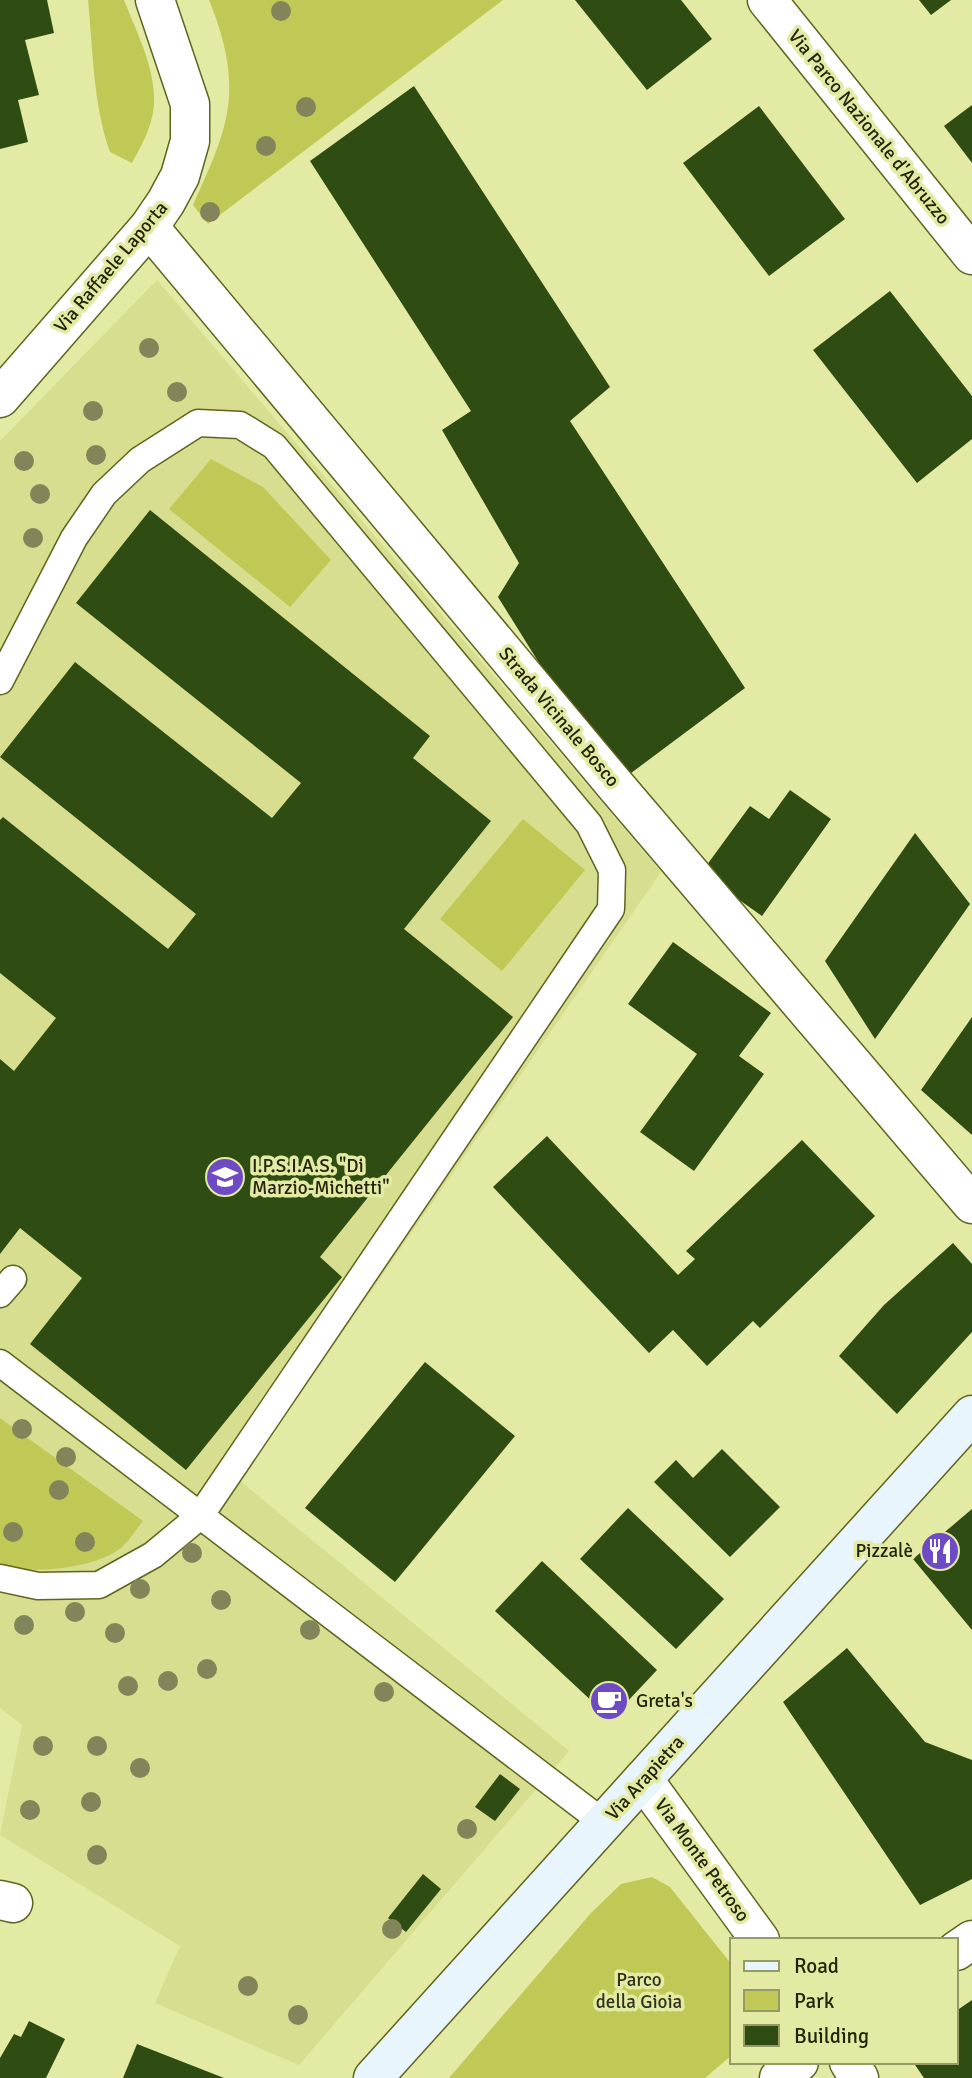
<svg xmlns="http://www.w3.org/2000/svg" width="972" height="2078" font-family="Signika,sans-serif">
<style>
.built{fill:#d8de8f}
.green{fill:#c1c956}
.building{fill:#2f4c12}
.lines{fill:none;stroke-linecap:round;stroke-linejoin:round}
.lane-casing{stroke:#60641e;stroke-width:29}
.street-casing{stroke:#60641e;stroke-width:41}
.secondary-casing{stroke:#60641e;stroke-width:41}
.lane{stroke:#fff;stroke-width:26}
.street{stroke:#fff;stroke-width:38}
.secondary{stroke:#e8f5fd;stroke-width:38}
.tree{fill:#818559}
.labels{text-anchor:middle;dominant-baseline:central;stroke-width:7;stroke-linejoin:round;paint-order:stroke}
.street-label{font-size:19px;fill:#222307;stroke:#e3eaa3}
.poi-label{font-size:19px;fill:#222307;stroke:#e3eaa3;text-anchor:start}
.park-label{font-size:19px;fill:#30321c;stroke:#e3eaa3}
</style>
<rect width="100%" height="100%" fill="#e3eaa3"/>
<polygon class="built" points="157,280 661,872 240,1481 569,1751 299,2065 155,2003 180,1946 0,1835 22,1725 0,1708 0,441"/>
<g class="green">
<path d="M 88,0 L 124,0 C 136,31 155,67 154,101 C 154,123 142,145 132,163 L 110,152 C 93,104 93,50 88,0 Z"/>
<path d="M 209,0 L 503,0 L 208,224 L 193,205 C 205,177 220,148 226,118 C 235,77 224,37 209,0 Z"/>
<polygon points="211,459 263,487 331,560 290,607 169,509"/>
<polygon points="523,819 585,870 502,971 440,919"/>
<path d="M 0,1418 L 143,1521 C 136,1529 130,1540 122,1547 C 94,1570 34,1573 0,1567 Z"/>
<polygon points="652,1877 670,1887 732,1965 732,2055 705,2078 449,2078 591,1913 621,1884"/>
</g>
<g class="building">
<polygon points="0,0 47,0 54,33 25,40 39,95 18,100 28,142 0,149"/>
<polygon points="575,0 681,0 712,39 647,90"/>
<polygon points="919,0 951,0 931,15"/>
<polygon points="414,86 610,387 570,421 745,688 615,785 498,597 519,563 442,430 471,411 310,161"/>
<polygon points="972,105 972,163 944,126"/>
<polygon points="759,106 845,219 769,276 683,163"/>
<polygon points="890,291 972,396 972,439 917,483 813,350"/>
<polygon points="150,510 430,736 413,758 491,821 404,929 513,1017 320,1257 342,1277 186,1470 30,1344 82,1278 20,1228 0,1254 0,1059 14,1071 56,1018 0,973 0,820 3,817 168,949 196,914 0,757 75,662 272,818 301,783 76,603"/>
<polygon points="790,790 831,819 762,916 701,873 750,806 769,819"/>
<polygon points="915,833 970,904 875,1039 825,961"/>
<polygon points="673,942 771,1013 739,1056 764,1074 694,1171 640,1132 697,1054 628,1004"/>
<polygon points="972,1017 972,1135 921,1090"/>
<polygon points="547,1136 678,1275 695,1259 686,1251 802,1140 875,1216 760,1328 753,1321 707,1366 673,1330 649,1353 493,1187"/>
<polygon points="953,1243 972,1264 972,1332 897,1414 839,1356 884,1305"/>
<polygon points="425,1362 515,1436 395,1582 305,1508"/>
<polygon points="722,1449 780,1507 730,1557 654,1482 676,1460 693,1478"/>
<polygon points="628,1508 724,1599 676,1649 580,1559"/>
<polygon points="972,1509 972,1630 913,1559"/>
<polygon points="542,1561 657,1670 611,1719 495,1611"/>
<polygon points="847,1648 925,1742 972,1760 972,1879 920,1905 783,1702"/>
<polygon points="500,1774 520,1789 495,1821 475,1807"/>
<polygon points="423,1874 441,1889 406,1932 388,1918"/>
<polygon points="972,2000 972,2078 924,2078 913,2062 956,2062 956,2011"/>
<polygon points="29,2021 65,2039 46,2078 0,2078 0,2058 14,2034 21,2037"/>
<polygon points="137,2044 224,2078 123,2078"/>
</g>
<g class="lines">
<defs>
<g id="lane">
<polyline points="0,681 74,538 104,494 140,460 198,423 240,425 274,446 589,824 612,870 611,909 200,1516 153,1555 99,1585 38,1586 0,1578"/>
<polyline points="0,1294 13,1279"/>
<polyline points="0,1363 604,1823"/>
</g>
<g id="street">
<polyline points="767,0 972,255"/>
<polyline points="149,227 615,785 972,1204"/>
<polyline points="0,398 149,227 166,202 180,176 190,141 190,104 155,0"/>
<polyline points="643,1779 760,1940"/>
<polyline points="0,1900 13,1903"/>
<polyline points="956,1951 972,1940"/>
<polyline points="849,2062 859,2078"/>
<polyline points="779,2078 799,2062"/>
</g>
<polyline id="secondary" points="373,2078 972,1415"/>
</defs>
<use href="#lane" class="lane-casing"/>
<use href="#street" class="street-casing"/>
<use href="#secondary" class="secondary-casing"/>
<use href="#lane" class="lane"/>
<use href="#street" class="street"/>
<use href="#secondary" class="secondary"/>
</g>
<g class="tree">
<circle cx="281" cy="11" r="10"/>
<circle cx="306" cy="107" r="10"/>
<circle cx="266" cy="146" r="10"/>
<circle cx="210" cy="212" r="10"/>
<circle cx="149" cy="348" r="10"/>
<circle cx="177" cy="392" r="10"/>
<circle cx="93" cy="411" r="10"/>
<circle cx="96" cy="455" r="10"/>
<circle cx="24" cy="461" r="10"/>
<circle cx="40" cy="494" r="10"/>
<circle cx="33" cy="538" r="10"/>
<circle cx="22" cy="1429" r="10"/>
<circle cx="66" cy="1457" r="10"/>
<circle cx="59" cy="1490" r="10"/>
<circle cx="13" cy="1532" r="10"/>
<circle cx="85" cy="1542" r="10"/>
<circle cx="192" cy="1553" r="10"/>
<circle cx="140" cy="1589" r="10"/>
<circle cx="221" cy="1600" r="10"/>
<circle cx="75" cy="1612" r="10"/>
<circle cx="24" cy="1625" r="10"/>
<circle cx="310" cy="1630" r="10"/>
<circle cx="115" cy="1633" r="10"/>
<circle cx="207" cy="1669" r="10"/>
<circle cx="168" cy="1681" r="10"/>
<circle cx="128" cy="1686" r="10"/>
<circle cx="384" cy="1692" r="10"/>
<circle cx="43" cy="1746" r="10"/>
<circle cx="97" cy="1746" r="10"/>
<circle cx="140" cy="1768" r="10"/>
<circle cx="91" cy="1802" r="10"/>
<circle cx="30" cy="1810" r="10"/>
<circle cx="467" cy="1829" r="10"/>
<circle cx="97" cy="1855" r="10"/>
<circle cx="392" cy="1929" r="10"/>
<circle cx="248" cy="1986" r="10"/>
<circle cx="298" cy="2015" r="10"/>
</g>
<defs>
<symbol id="school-disc" viewBox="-11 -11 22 22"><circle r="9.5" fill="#6e4bc4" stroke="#e3eaa3"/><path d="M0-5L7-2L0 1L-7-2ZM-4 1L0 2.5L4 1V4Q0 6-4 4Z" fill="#fff"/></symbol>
<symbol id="restaurant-disc" viewBox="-11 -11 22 22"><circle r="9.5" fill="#6e4bc4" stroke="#e3eaa3"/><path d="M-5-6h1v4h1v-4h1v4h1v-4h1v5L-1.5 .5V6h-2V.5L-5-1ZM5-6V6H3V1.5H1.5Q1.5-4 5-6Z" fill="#fff"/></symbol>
<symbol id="cafe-disc" viewBox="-11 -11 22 22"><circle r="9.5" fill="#6e4bc4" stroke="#e3eaa3"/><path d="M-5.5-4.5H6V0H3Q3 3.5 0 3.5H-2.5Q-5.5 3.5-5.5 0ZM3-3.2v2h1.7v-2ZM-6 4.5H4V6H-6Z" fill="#fff"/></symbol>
</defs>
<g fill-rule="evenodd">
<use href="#school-disc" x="203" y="1155" width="44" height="44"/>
<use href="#restaurant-disc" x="918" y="1529" width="44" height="44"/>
<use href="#cafe-disc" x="587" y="1679" width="44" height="44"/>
</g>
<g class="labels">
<g class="street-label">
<text transform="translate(869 127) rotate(51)">Via Parco Nazionale d'Abruzzo</text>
<text transform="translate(111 267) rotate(-50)">Via Raffaele Laporta</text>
<text transform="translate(559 717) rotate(50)">Strada Vicinale Bosco</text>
<text transform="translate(645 1778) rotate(-48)">Via Arapietra</text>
<text transform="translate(702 1860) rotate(54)">Via Monte Petroso</text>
</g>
<g class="poi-label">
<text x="252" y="1166">I.P.S.I.A.S. "Di<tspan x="252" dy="22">Marzio-Michetti"</tspan></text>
<text x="913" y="1551" text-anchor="end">Pizzalè</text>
<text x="636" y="1701">Greta's</text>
</g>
<g class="park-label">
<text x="639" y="1980">Parco<tspan x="639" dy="22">della Gioia</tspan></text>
</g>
</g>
<rect x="730" y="1938" width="228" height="126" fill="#e3eaa3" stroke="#969a65" stroke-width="2"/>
<rect x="744" y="1961" width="35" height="10" fill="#e8f5fd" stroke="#969a65" stroke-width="2"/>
<text x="794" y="1973" font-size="21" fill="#222307">Road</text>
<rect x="744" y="1990" width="35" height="21" fill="#c1c956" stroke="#969a65" stroke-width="2"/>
<text x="794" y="2008" font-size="21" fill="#222307">Park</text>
<rect x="744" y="2025" width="35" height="21" fill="#2f4c12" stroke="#969a65" stroke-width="2"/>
<text x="794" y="2043" font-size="21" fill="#222307">Building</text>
</svg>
